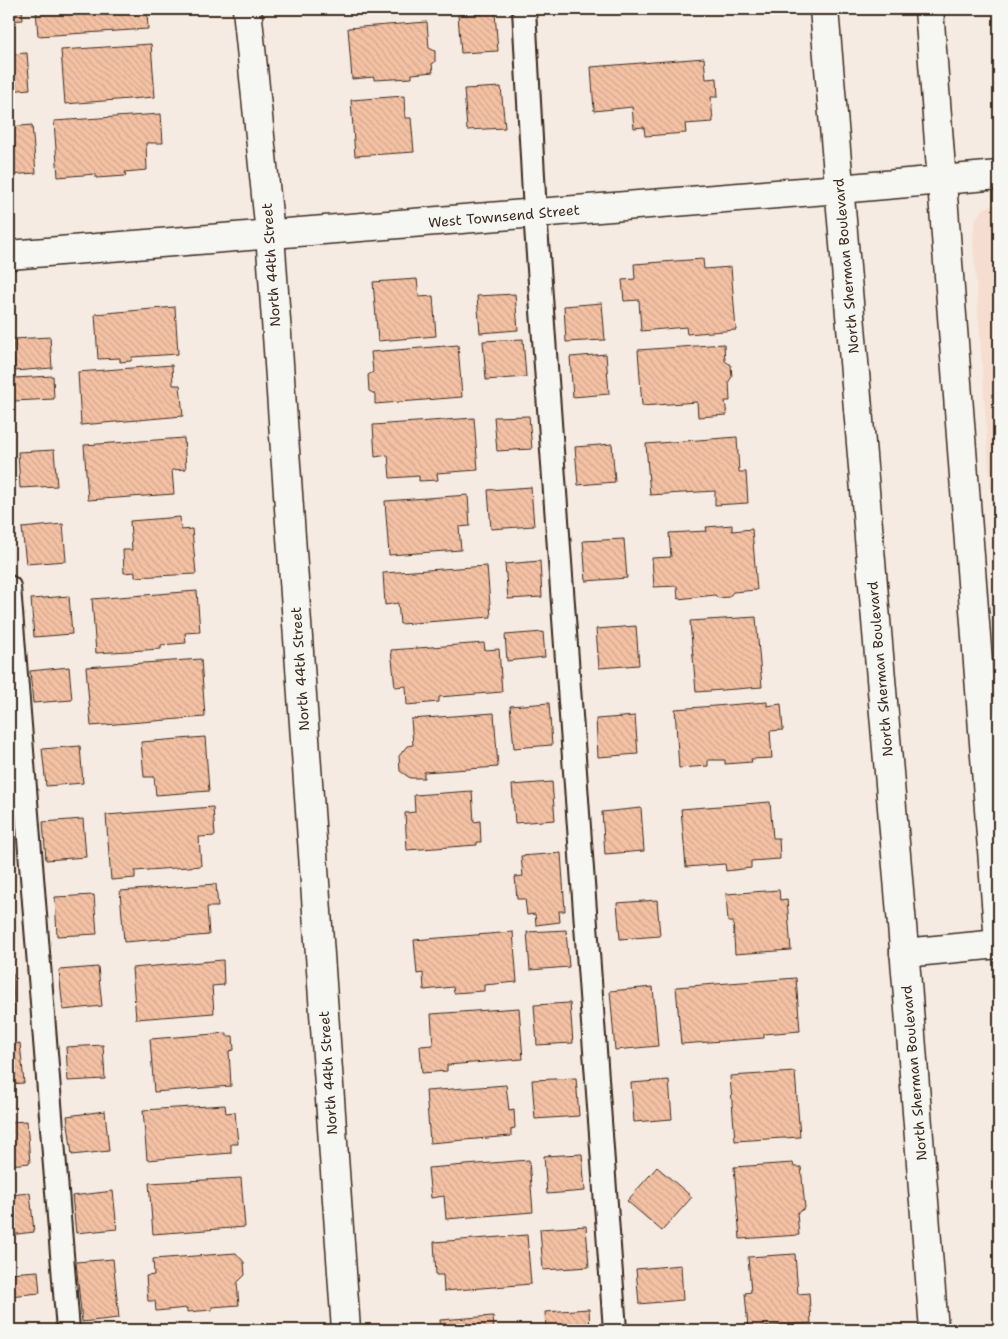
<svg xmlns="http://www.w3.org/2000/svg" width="1008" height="1339" font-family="'Shantell Sans',sans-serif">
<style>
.built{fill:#f5decf}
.building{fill:url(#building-back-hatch);stroke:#3b2a1e}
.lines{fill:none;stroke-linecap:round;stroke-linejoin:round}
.service-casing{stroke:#3b2a1e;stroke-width:26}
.minor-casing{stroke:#3b2a1e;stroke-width:31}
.secondary-casing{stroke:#3b2a1e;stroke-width:31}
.service{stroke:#f6f6f2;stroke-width:22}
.minor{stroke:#f6f6f2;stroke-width:28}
.secondary{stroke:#f6f6f2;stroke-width:28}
.labels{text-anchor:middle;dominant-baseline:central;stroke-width:4.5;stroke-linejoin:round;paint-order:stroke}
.street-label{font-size:14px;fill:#3b2a1e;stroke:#f6f6f2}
</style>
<defs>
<pattern id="building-back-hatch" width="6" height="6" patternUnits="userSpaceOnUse" patternTransform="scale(1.25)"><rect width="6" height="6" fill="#f4c1a4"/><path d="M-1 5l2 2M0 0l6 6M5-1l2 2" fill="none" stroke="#d2a68d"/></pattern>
</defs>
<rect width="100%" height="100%" fill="#f6ebe2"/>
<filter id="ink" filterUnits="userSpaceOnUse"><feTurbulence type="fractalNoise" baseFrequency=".02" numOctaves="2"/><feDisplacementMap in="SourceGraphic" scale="10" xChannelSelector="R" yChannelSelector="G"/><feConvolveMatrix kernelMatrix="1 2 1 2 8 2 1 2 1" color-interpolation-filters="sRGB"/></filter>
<g filter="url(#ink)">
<polygon class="built" points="999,203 999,610 973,240 975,219 984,208"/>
<g class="building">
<polygon points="9,9 22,9 23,20 9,21"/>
<polygon points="36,9 147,9 148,29 38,36"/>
<polygon points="495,13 498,51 461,53 458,15"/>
<polygon points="427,22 429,48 435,51 435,62 432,64 433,72 412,74 412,78 374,80 374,77 352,79 348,28"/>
<polygon points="151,44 155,97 65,104 61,50"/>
<polygon points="27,53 30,89 9,91 9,54"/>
<polygon points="704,58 706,79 717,78 718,97 711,97 713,122 685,124 686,133 645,136 644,127 634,128 632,107 594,111 591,67"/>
<polygon points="501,87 505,128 467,130 464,89"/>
<polygon points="404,96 405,118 411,118 414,152 355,156 351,100"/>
<polygon points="161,114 163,143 146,143 147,170 125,172 126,176 96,178 96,174 58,177 54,121"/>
<polygon points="32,125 36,173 9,175 9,127"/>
<polygon points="703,259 704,269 731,267 736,330 687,334 686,327 641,331 639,300 624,301 622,280 635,279 634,264"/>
<polygon points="417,279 419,297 433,296 436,336 378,341 373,282"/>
<polygon points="515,294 518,330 480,333 477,296"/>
<polygon points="602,303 605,340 566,342 564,306"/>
<polygon points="175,307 178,354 132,357 131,361 120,362 120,358 98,359 95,314"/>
<polygon points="50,337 52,368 15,371 13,339"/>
<polygon points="523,339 526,377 486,380 483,341"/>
<polygon points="724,344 725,361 731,365 732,377 729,381 730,401 725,401 727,415 698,417 697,402 642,406 638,350"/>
<polygon points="458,345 462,397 375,404 375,394 369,391 368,375 373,372 371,352"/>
<polygon points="606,354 609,394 573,397 570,357"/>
<polygon points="172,365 173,385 180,385 183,416 81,425 78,372"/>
<polygon points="53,376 54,399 14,401 13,378"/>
<polygon points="529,416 532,449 497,451 494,417"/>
<polygon points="474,418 478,470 437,473 438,480 419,481 419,476 390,478 388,455 375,457 373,425"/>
<polygon points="737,437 739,472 746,472 748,503 715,505 715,491 650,495 646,444"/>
<polygon points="184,438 186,469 172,470 174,494 88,500 84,445"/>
<polygon points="612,444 615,482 578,485 575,447"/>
<polygon points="54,450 57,486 20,488 18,452"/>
<polygon points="531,487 534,526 491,529 488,490"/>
<polygon points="468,495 470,526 459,527 461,550 389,555 385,501"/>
<polygon points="180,517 181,530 192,529 196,574 135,577 135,572 124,573 123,550 132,550 130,521"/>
<polygon points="63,524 66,561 26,564 22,528"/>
<polygon points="732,525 732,531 752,529 757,590 733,592 729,597 718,598 715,595 678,599 677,586 654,587 652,558 671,557 669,533 707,531 706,527"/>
<polygon points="624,539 627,578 586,581 583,541"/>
<polygon points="540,561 542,597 508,599 505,564"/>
<polygon points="487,566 491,617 400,624 398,603 385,605 383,573"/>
<polygon points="197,591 200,632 185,633 186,643 161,645 161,649 96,653 92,599"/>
<polygon points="69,596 72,634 34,637 31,599"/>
<polygon points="756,617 762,687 696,692 690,621"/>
<polygon points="636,626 639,665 599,668 596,629"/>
<polygon points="543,632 545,657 507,661 505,635"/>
<polygon points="484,643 485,650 499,649 502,692 439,697 439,702 407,705 406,686 395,687 391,650"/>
<polygon points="201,659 205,717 91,726 86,667"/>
<polygon points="69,667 72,700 33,703 30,671"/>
<polygon points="767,702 767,706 781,704 783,730 770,731 772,758 751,759 752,762 725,764 725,760 708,760 708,766 679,768 675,709"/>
<polygon points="549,703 552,745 514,748 510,706"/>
<polygon points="494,713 498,767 424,772 424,778 410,778 400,771 399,756 407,746 413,745 411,719"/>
<polygon points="635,716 638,754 598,757 596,719"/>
<polygon points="205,737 209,791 156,795 154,777 144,777 141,742"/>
<polygon points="80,746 83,783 46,786 42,749"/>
<polygon points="552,782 555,820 515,823 512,785"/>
<polygon points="472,791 474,822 480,821 481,842 477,842 477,845 407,850 405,813 415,812 414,795"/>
<polygon points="770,802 773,838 779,838 780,859 751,861 751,868 726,871 725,864 686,867 681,809"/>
<polygon points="213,807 215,836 199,837 201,866 135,871 135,878 111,880 106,815"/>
<polygon points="641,808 644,851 605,854 602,812"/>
<polygon points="83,819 86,857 46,860 43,822"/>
<polygon points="561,853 565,911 559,911 560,922 536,925 535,914 527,915 525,899 517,899 515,877 523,876 521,856"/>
<polygon points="216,884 218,907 207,907 209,935 124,942 120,891"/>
<polygon points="779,890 780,900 787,899 791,950 735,954 733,922 728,922 726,894"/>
<polygon points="94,895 97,934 57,936 55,897"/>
<polygon points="657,900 660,936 620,939 617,903"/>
<polygon points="566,930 569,967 530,970 527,932"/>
<polygon points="513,932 517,982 484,985 484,991 454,993 453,987 424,990 423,973 417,974 414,940"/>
<polygon points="223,960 224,985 212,986 214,1013 136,1019 132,968"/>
<polygon points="98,967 102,1006 63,1010 59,970"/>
<polygon points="9,973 13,973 14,1014 9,1014"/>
<polygon points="796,978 800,1031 764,1034 764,1038 681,1044 676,987"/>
<polygon points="653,987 658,1046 615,1050 610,991"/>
<polygon points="570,1003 573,1043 537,1045 534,1005"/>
<polygon points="519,1008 523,1059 447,1065 447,1071 422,1073 420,1046 433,1045 431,1014"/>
<polygon points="227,1033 227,1036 233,1036 234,1050 229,1051 231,1086 154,1092 150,1039"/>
<polygon points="20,1043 24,1083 9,1084 9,1045"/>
<polygon points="103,1045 105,1079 68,1081 66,1047"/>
<polygon points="795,1072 800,1137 735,1141 730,1076"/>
<polygon points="576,1078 579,1116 535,1119 532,1080"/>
<polygon points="669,1080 672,1119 634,1122 631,1083"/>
<polygon points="506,1085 509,1110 514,1109 515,1128 511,1129 511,1136 430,1143 426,1091"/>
<polygon points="225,1105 226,1113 235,1112 238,1144 231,1144 231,1153 147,1160 143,1110"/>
<polygon points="105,1111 109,1151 72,1155 67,1116"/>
<polygon points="27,1121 30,1163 9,1165 9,1122"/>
<polygon points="582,1154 585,1191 547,1194 544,1156"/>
<polygon points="529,1160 533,1212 446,1219 444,1196 431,1198 428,1168"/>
<polygon points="793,1163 794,1167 801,1167 805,1208 797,1213 799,1235 740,1239 734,1167"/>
<polygon points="657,1167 692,1197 662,1231 627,1201"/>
<polygon points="241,1178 245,1227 153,1234 149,1183"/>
<polygon points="113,1191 117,1229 76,1233 72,1196"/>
<polygon points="30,1193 34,1232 9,1235 9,1195"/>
<polygon points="586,1226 589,1267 543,1270 540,1229"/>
<polygon points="527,1235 531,1284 444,1291 443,1275 436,1275 434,1242"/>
<polygon points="236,1253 244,1262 245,1275 237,1283 239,1305 212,1307 212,1310 187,1312 187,1308 156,1311 155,1301 148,1301 146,1276 154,1275 153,1259"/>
<polygon points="795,1254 798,1294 809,1293 811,1323 748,1328 745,1293 751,1292 748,1257"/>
<polygon points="113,1259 119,1318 82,1322 76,1262"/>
<polygon points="681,1265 683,1300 639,1304 636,1269"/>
<polygon points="38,1271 40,1293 9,1296 9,1273"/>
<polygon points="589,1309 590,1330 546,1330 545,1312"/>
<polygon points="493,1316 494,1330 441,1330 440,1320"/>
<polygon points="250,1326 250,1330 191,1330"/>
</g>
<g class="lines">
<defs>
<g id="service">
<polyline points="524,9 535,213 615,1330"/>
<polyline points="9,587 68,1330"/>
</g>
<g id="minor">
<polyline points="247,9 270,234 346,1330"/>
<polyline points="9,255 839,189 999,175"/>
<polyline points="904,953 999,944"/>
</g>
<g id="secondary">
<polyline points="824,9 907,984 934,1330"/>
<polyline points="929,9 999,943"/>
</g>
</defs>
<use href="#service" class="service-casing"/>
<use href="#minor" class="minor-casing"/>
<use href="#secondary" class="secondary-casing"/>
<use href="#service" class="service"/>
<use href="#minor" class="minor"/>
<use href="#secondary" class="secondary"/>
</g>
</g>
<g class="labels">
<g class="street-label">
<text transform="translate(504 216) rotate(-5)">West Townsend Street</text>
<text transform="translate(271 265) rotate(-94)">North 44th Street</text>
<text transform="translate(846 266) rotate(-95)">North Sherman Boulevard</text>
<text transform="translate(300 669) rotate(-94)">North 44th Street</text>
<text transform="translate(880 669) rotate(-95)">North Sherman Boulevard</text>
<text transform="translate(328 1073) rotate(-94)">North 44th Street</text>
<text transform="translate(914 1073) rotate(-95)">North Sherman Boulevard</text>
</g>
</g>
<rect width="1008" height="1339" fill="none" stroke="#f6f6f2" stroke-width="30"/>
<rect x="15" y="15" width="978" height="1309" fill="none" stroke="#3b2a1e" stroke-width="2" filter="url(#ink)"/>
</svg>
